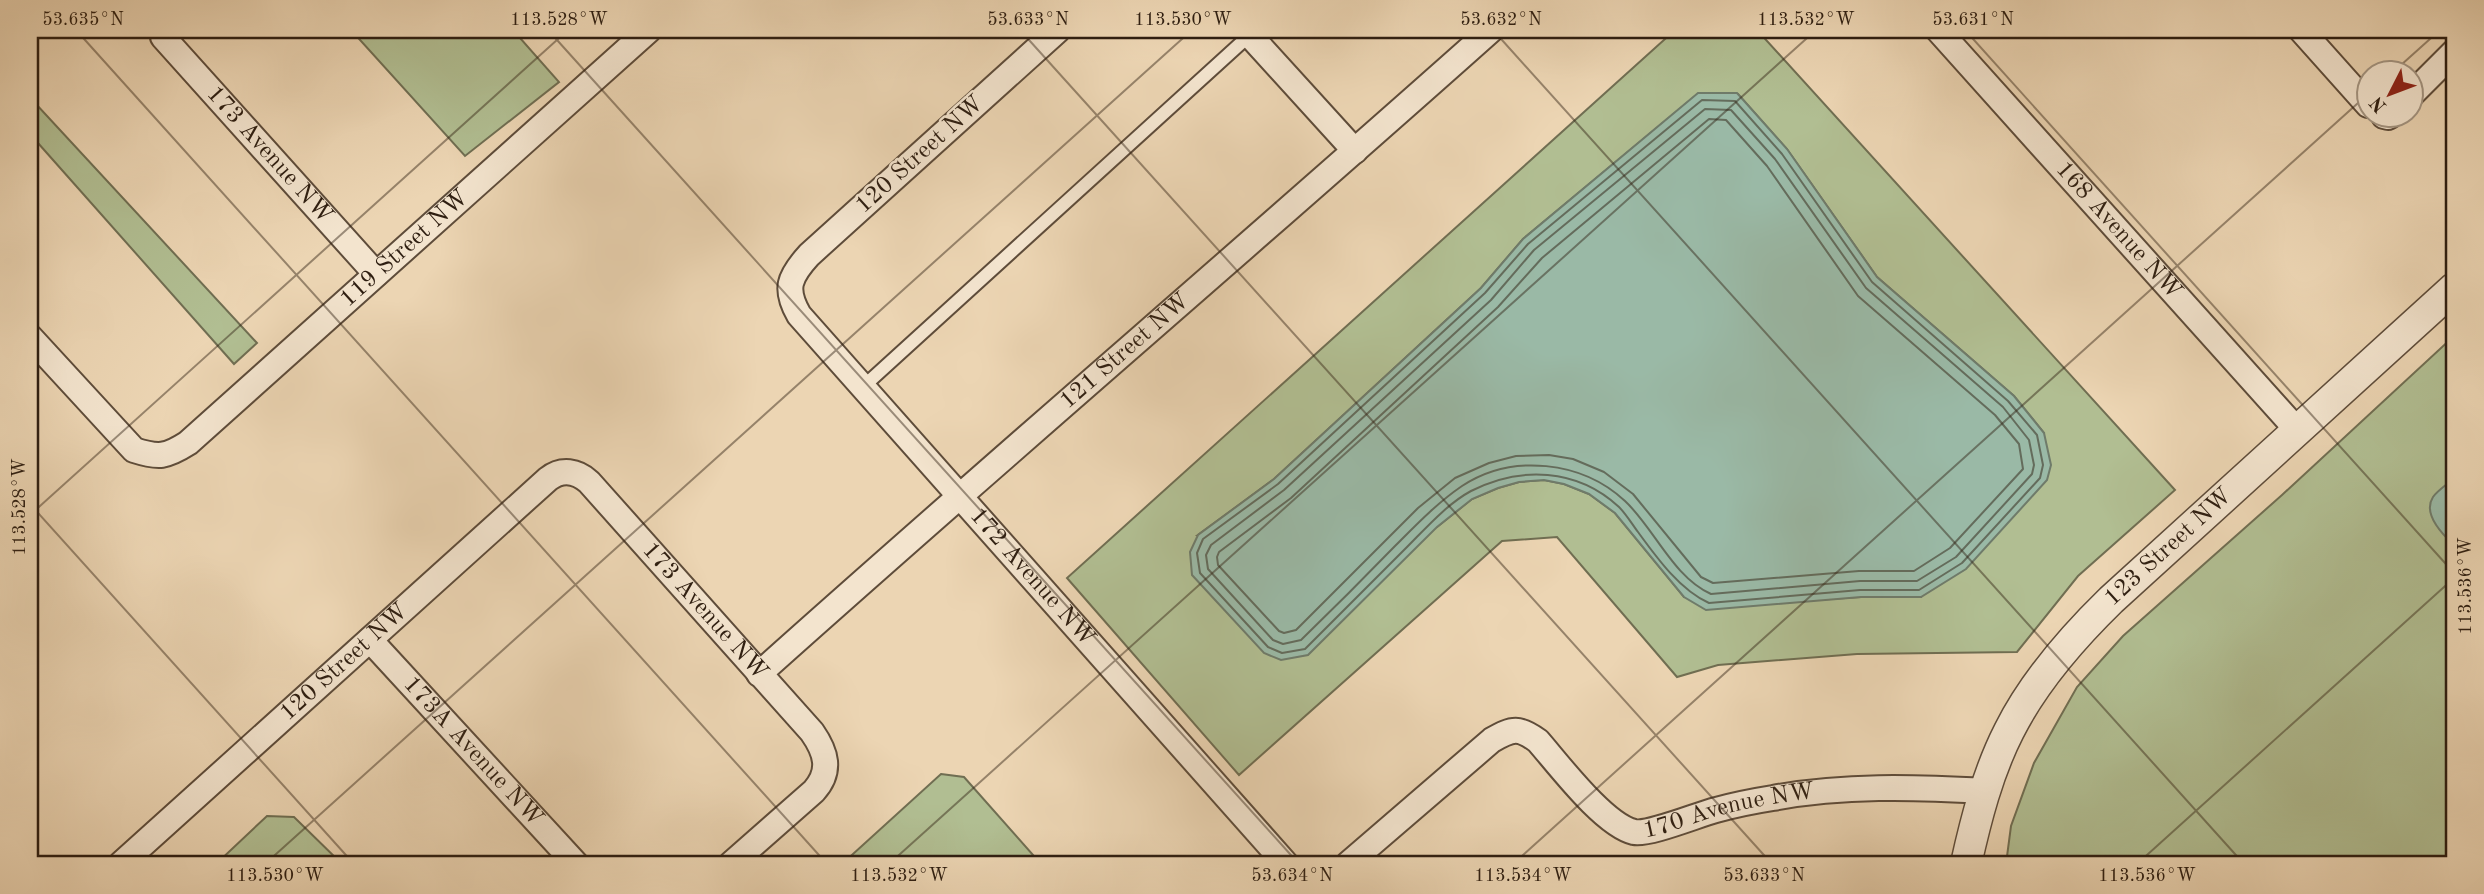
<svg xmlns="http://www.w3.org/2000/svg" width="2484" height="894" font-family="'Old Standard TT',serif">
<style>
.green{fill:#b1be92;stroke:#706e52;stroke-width:2;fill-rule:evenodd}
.water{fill:#9ab9a6;stroke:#6f7b6a;stroke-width:2}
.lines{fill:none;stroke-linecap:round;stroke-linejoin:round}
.shore{stroke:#646c5c;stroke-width:2}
.service-casing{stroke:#5e4c3a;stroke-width:16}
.minor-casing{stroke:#5e4c3a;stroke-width:28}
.tertiary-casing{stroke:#5e4c3a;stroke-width:33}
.service{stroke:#f3e4ce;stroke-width:12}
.minor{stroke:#f3e4ce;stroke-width:24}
.tertiary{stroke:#f3e4ce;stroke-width:30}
.ticks{fill:none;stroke:#2e1e11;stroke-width:2;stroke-opacity:0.45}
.labels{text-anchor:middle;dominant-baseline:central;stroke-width:5;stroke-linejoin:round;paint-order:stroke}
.street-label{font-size:24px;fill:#2e1e11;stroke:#f3e4ce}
.neatline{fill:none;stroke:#2e1e11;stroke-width:2.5}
.ticks-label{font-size:18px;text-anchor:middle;fill:#2e1e11}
</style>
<rect width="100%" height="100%" fill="#ecd5b3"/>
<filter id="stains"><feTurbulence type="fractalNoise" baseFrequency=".00286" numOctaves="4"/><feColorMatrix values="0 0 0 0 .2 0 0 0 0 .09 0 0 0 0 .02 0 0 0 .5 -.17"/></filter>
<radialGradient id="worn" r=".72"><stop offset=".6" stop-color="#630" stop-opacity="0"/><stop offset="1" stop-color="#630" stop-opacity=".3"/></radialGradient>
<g class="green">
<polygon points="351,30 513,30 559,82 465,156"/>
<path d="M 1675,30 L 1757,30 L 2175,490 L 2078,576 L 2017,652 L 1857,654 L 1718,665 L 1677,677 L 1557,537 L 1502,541 L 1239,775 L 1067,578 ZM 1699,93 L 1738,94 L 1787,149 L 1877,277 L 2014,396 L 2044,433 L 1921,597 L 1861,597 L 1800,601 L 1684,597 L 1615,513 L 1589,494 L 1564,484 L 1544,480 L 1519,482 L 1498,488 L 1472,499 L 1437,527 L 1198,535 L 1274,479 L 1481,288 L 1523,239 Z"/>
<polygon points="30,78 35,103 257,343 234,364 30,134"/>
<polygon points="2454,336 2454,864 2006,864 2011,826 2034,763 2077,687 2123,636 2282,495"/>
<polygon points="941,774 964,777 1041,864 842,864"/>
<polygon points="267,816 294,817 342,864 216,864"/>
</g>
<g class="water">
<polygon points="1698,93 1737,93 1787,149 1877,277 2014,396 2044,433 2051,465 2047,480 1966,569 1921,597 1861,597 1706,610 1684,597 1615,513 1589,494 1564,484 1544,480 1519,482 1498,488 1472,499 1437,527 1308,655 1281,660 1264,653 1192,575 1190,552 1198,535 1274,479 1481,288 1523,239"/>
<path d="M 2454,478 L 2454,545 C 2443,535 2422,514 2433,497 C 2438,490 2448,484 2454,478 Z"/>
</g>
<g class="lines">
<g class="shore">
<path d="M 1702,100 L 1735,101 L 1782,154 L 1872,282 L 2008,401 L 2037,435 L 2043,465 L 2040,478 L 1962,563 L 1919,590 L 1860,590 L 1709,603 C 1680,590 1657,558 1638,532 C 1632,524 1626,514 1619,507 C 1577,468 1520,466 1471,491 C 1447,504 1426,528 1407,547 C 1373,581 1339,615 1305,649 L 1282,653 L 1268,647 L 1200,573 L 1197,553 L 1203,539 L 1278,484 L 1485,293 L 1528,244 Z"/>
<path d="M 1705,109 L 1731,110 L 1775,159 L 1866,288 L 2003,407 L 2029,440 L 2034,465 L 2032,474 L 1956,557 L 1917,581 L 1860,581 L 1711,594 C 1673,577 1654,528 1625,501 C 1582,461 1512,453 1462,486 C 1437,503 1416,525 1395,546 C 1364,578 1333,609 1301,640 L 1283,644 L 1273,640 L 1208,569 L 1206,555 L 1211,545 L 1284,490 L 1491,300 L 1534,250 Z"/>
<polygon points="1709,119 1726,120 1767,166 1858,296 1995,415 2019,444 2023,469 1950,548 1914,571 1859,571 1713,583 1701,577 1633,494 1604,472 1573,459 1549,455 1516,456 1489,463 1455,478 1418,508 1296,630 1284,633 1279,631 1218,565 1217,557 1219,552 1291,498 1498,307 1542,258"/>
</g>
<defs>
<polyline id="service" points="864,386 1252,33"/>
<g id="minor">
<path id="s1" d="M 1058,30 L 809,255 C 789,277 784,289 799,315 L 1286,864"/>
<polyline points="1245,30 1355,151"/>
<path id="s2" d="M 1938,30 L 2298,431"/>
<polyline points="2301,30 2368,105"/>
<path id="s3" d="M 163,37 L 376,274"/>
<polyline points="2410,96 2454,52"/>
<polyline points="2384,116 2388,117 2390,116"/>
<path id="s4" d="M 30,337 L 134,450 C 159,458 166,457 188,443 L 649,30"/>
<path id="s5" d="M 370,640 L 576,864"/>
<path id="s6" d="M 759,674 C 1001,457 1249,246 1491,30"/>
<path id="s7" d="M 121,864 L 548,479 C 562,468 577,471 589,482 L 812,732 C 826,752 832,771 814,791 L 731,864"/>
<path id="s8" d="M 1348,864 L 1492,740 C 1513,728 1519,727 1538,741 C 1559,765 1604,825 1634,832 C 1649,835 1697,815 1716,810 C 1734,805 1754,801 1773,798 C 1843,785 1914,787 1985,791"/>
</g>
<g id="tertiary">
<path id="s9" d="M 1966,864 C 1976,819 1988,772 2009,731 C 2034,681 2072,638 2111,600 L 2454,288"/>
</g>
</defs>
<use href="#service" class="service-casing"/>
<use href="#minor" class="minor-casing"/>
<use href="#tertiary" class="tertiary-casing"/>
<use href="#service" class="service"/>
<use href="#minor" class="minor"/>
<use href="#tertiary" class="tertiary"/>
</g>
<path class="ticks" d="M 76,30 L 827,864M 548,30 L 1299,864M 1020,30 L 1772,864M 1493,30 L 2244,864M 1965,30 L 2454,573M 2438,30 L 2454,48M 2391,74 L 2440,30M 30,504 L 354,864M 30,515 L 568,30M 265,864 L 1192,30M 889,864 L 1816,30M 1513,864 L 2368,94M 2137,864 L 2454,578"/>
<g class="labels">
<g class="street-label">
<text transform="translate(920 155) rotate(-42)">120 Street NW</text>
<text stroke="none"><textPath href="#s3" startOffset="159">173 Avenue NW</textPath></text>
<text stroke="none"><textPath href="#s2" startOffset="270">168 Avenue NW</textPath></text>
<text stroke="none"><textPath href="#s4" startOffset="502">119 Street NW</textPath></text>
<text stroke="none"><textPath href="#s6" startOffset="488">121 Street NW</textPath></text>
<text stroke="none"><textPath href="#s9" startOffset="385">123 Street NW</textPath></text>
<text stroke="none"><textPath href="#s1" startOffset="754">172 Avenue NW</textPath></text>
<text stroke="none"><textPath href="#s7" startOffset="794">173 Avenue NW</textPath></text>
<text stroke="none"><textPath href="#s7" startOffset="301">120 Street NW</textPath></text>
<text stroke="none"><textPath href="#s5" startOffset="152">173A Avenue NW</textPath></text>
<text stroke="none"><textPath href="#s8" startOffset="472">170 Avenue NW</textPath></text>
</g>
</g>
<rect width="2484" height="894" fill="none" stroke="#ecd5b3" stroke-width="77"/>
<g transform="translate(2390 94) rotate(228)"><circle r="33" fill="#f3e4ce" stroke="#a49582" stroke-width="2"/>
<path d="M0-5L12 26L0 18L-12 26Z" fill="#8f2418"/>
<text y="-10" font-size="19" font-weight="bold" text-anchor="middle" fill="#2e1e11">N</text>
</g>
<rect x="38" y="38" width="2408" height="818" class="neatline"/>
<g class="ticks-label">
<text x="83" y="25">53.635°N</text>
<text x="559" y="25">113.528°W</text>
<text x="1028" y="25">53.633°N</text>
<text x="1183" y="25">113.530°W</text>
<text x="1501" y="25">53.632°N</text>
<text x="1806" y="25">113.532°W</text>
<text x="1973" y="25">53.631°N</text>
<text transform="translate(19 507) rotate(-90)" y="6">113.528°W</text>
<text transform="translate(2465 586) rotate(-90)" y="6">113.536°W</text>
<text x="275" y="881">113.530°W</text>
<text x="899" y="881">113.532°W</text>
<text x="1292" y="881">53.634°N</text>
<text x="1523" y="881">113.534°W</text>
<text x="1764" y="881">53.633°N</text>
<text x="2147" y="881">113.536°W</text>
</g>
<rect width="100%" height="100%" filter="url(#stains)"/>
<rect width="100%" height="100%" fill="url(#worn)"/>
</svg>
